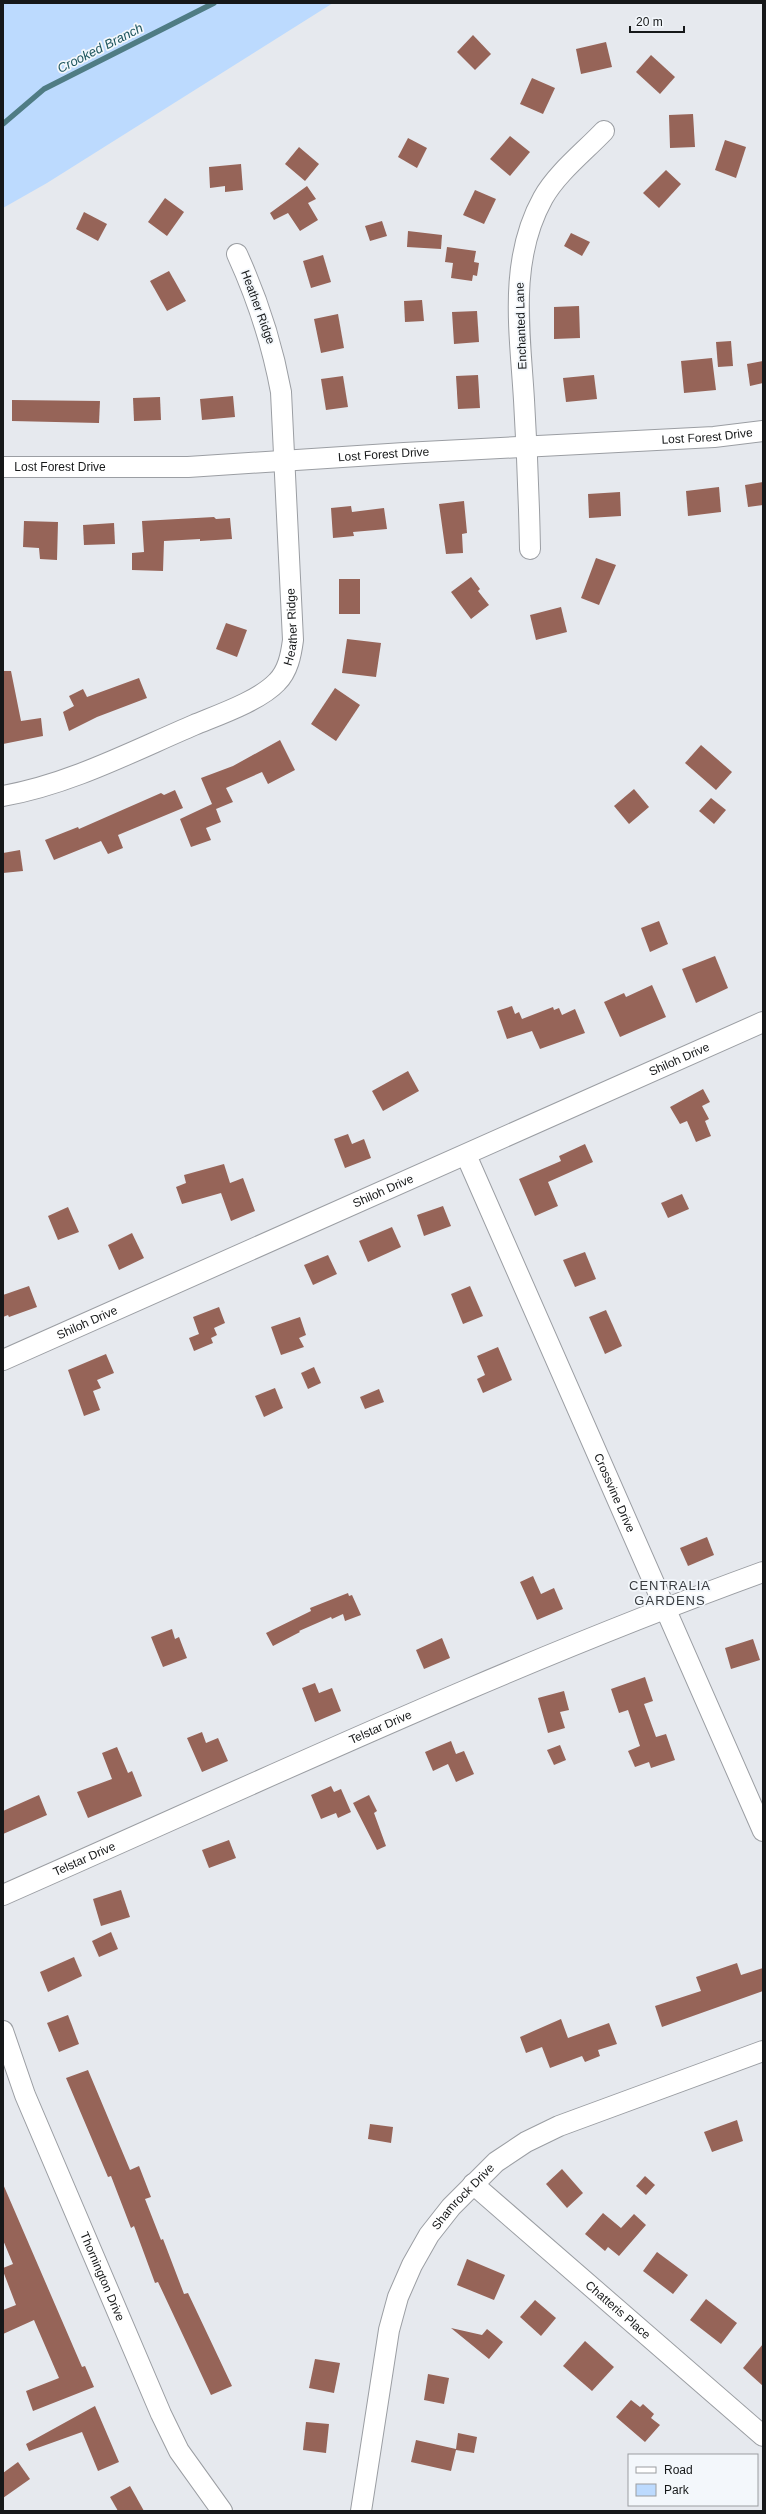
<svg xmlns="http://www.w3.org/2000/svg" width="766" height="2514" font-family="Arial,sans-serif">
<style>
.green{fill:#bcdafe}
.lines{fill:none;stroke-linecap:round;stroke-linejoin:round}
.stream{stroke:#4f7c84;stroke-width:5.5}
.building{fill:#966458}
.minor-casing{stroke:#9b9ea3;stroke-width:22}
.minor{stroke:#fff;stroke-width:20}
.labels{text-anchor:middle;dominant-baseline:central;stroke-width:3.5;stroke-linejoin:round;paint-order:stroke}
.street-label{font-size:12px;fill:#161819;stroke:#f3f7fb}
.water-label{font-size:13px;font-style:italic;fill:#20575f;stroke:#f3f7fb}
.neighbourhood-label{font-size:13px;letter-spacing:1px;fill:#393c40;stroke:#f3f7fb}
</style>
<rect width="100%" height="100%" fill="#e6e9ee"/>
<polygon class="green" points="3,3 333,3 47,183 3,208"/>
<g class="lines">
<polyline class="stream" points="3,124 44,89 214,3"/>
</g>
<g class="building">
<polygon points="473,35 491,54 475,70 457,52"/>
<polygon points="606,42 612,67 581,74 576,49"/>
<polygon points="651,55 675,77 660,94 636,72"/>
<polygon points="532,78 555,88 543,114 520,104"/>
<polygon points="693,114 695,147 670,148 669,115"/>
<polygon points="510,136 530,152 510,176 490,159"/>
<polygon points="408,138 427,148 417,168 398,157"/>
<polygon points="725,140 746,147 736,178 715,170"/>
<polygon points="299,147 319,164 305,181 285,164"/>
<polygon points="241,164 243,190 225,192 225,186 210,188 209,167"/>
<polygon points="666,170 681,184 659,208 643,193"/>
<polygon points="307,186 316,199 308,203 318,220 300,231 288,213 274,220 270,213"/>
<polygon points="475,190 496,199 484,224 463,215"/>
<polygon points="165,198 184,212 167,236 148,222"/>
<polygon points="84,212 107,224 98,241 76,229"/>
<polygon points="382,221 387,236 370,241 365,226"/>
<polygon points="408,231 442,235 441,249 407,247"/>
<polygon points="571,233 590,242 582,256 564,246"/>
<polygon points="447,247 476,251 474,262 479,263 477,276 473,275 472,281 451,278 453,263 445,262"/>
<polygon points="323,255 331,282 311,288 303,261"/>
<polygon points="169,271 186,301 167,311 150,281"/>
<polygon points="422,300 424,321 405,322 404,301"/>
<polygon points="579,306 580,338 554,339 554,307"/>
<polygon points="477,311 479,342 454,344 452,312"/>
<polygon points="338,314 344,348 321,353 314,319"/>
<polygon points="731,341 733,366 718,367 716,342"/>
<polygon points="712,358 716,390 684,393 681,361"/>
<polygon points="763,361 763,383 750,386 747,364"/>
<polygon points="478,375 480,408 458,409 456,376"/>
<polygon points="594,375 597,399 566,402 563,378"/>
<polygon points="343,376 348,407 326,410 321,379"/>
<polygon points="233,396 235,417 202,420 200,399"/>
<polygon points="160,397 161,420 134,421 133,398"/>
<polygon points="12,400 100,401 99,423 12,421"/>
<polygon points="763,482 763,505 748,507 745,485"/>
<polygon points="719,487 721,512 688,516 686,491"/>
<polygon points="620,492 621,516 589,518 588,494"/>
<polygon points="464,501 467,533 462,534 463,553 446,554 439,504"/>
<polygon points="351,506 352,512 384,508 387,529 353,532 354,536 333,538 331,508"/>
<polygon points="214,517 216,519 230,518 232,539 200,541 200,539 164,541 163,571 132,570 132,553 144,552 142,521"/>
<polygon points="24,521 58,522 57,560 40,559 39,548 23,547"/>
<polygon points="114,523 115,544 84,545 83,525"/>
<polygon points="596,558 616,565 599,605 581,598"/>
<polygon points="471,577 480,589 478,591 489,605 471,619 451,592"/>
<rect x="339" y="579" width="21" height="35"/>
<polygon points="561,607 567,632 536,640 530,615"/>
<polygon points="226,623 247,630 237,657 216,649"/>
<polygon points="347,639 381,643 376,677 342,673"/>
<polygon points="3,671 11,671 21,721 41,718 43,736 3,744"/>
<polygon points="139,678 147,698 97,717 69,731 63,712 74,706 69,696 83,689 87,697"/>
<polygon points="335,688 360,705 336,741 311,724"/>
<polygon points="280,740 295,770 268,784 262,772 226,788 233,802 216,809 221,822 206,828 211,840 191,847 180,819 212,804 201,778 233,766"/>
<polygon points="701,745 732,772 716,790 685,763"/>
<polygon points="634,789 649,807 629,824 614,806"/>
<polygon points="175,790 183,808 118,835 123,848 108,854 101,841 54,860 45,840 78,827 79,829 161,793 164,795"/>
<polygon points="711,798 726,810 714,824 699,811"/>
<polygon points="20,850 23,871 3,873 3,853"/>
<polygon points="659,921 668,944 650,952 641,928"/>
<polygon points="715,956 728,988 696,1003 682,969"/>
<polygon points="652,985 666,1017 620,1037 604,1002 624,993 626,997"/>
<polygon points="512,1006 515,1014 519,1012 522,1019 553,1007 554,1010 559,1008 562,1015 575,1009 585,1033 540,1049 532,1031 507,1039 497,1011"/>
<polygon points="408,1071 419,1091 383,1111 372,1091"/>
<polygon points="703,1089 710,1102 702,1106 709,1119 705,1121 711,1136 696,1142 687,1121 680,1124 670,1107"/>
<polygon points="348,1134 352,1144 364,1139 371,1158 345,1168 334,1139"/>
<polygon points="585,1144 593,1162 548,1182 558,1206 535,1216 519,1179 561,1161 559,1156"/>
<polygon points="224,1164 230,1183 243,1178 255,1211 231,1221 221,1193 182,1204 176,1187 186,1183 184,1175"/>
<polygon points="682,1194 689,1209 668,1218 661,1203"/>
<polygon points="443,1206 451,1226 424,1236 417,1215"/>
<polygon points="68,1207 79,1232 58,1240 48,1216"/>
<polygon points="392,1227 401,1247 368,1262 359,1241"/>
<polygon points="132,1233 144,1258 119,1270 108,1245"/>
<polygon points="585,1252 596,1279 575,1287 563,1260"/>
<polygon points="328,1255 337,1274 313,1285 304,1265"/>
<polygon points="29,1286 37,1307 9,1317 8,1315 3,1317 3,1295"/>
<polygon points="470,1286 483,1316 463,1324 451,1294"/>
<polygon points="219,1307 225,1323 214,1328 217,1335 211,1338 213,1343 194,1351 189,1338 199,1334 193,1317"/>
<polygon points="606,1310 622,1346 605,1354 589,1317"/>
<polygon points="300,1317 306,1335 299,1338 304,1347 281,1355 271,1327"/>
<polygon points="498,1347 512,1380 483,1393 477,1379 485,1375 477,1356"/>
<polygon points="106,1354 114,1373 97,1380 101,1388 93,1391 100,1410 84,1416 68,1370"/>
<polygon points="314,1367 321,1383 308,1389 301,1373"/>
<polygon points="275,1388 283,1408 264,1417 255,1396"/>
<polygon points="379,1389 384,1402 365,1409 360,1397"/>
<polygon points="707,1537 714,1555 688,1566 680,1548"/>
<polygon points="533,1576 541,1594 554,1588 563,1609 537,1620 520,1582"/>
<polygon points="348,1593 349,1596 352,1595 361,1615 345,1621 343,1614 332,1619 331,1617 299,1631 300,1632 273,1646 266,1633 311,1611 310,1608"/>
<polygon points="172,1629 175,1639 179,1637 187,1658 163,1667 151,1637"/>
<polygon points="442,1638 450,1658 424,1669 416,1650"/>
<polygon points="753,1639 760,1660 731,1669 725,1648"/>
<polygon points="645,1677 653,1701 644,1704 656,1737 666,1734 675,1760 651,1768 649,1762 635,1767 628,1751 640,1746 628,1710 619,1713 611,1689"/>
<polygon points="315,1683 319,1693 332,1688 341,1711 315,1722 302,1688"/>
<polygon points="564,1691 569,1710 560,1712 565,1728 548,1733 538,1698"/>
<polygon points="202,1732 206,1743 218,1738 228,1761 202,1772 187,1738"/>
<polygon points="451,1741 456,1754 464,1751 474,1774 456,1782 448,1764 433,1771 425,1752"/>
<polygon points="560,1745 566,1760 554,1765 547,1750"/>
<polygon points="117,1747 128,1773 132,1771 142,1796 88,1818 77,1792 112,1779 102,1753"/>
<polygon points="331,1786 334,1792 341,1789 351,1812 338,1818 336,1813 321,1819 311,1795"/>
<polygon points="39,1795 47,1815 3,1834 3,1811"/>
<polygon points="369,1795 377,1811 374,1813 386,1846 377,1850 353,1803"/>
<polygon points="229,1840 236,1858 209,1868 202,1850"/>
<polygon points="121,1890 130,1917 101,1926 93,1899"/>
<polygon points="111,1932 118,1949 99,1957 92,1941"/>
<polygon points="74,1957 82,1976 48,1992 40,1972"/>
<polygon points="737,1963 741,1975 763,1968 763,1991 662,2027 655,2006 701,1991 696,1977"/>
<polygon points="68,2015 79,2044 59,2052 47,2023"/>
<polygon points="561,2019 568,2038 609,2023 617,2044 598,2050 600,2056 585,2062 582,2056 550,2068 542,2047 526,2053 520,2037"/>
<polygon points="88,2070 130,2170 139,2166 151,2197 145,2199 161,2240 163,2239 184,2294 188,2293 232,2386 211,2395 158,2282 155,2283 134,2226 131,2228 111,2176 108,2177 66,2078"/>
<polygon points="737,2120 743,2141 712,2152 704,2132"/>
<polygon points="370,2124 393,2127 391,2143 368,2139"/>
<polygon points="562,2169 583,2193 567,2208 546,2184"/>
<polygon points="645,2176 655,2185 646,2195 636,2186"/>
<polygon points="3,2184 82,2367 85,2366 94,2387 33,2411 26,2391 59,2378 34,2320 3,2334 3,2310 16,2305 3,2271 3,2268 13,2264 3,2240"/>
<polygon points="603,2213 621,2228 634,2214 646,2225 619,2256 608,2247 605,2251 585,2234"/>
<polygon points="657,2252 688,2275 673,2294 643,2271"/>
<polygon points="467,2259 505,2275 494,2300 457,2285"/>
<polygon points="706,2299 737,2323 721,2344 690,2320"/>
<polygon points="535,2300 556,2318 541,2336 520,2317"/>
<polygon points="451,2328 482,2335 487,2329 503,2342 489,2359"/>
<polygon points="585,2341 614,2367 592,2391 563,2366"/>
<polygon points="763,2344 763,2386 743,2368"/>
<polygon points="315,2359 340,2363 334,2393 309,2388"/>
<polygon points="428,2374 449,2378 444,2404 424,2400"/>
<polygon points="631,2400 640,2407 643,2404 654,2414 651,2418 660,2425 645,2442 616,2417"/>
<polygon points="95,2406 119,2462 98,2471 82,2432 29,2451 26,2444"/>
<polygon points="306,2422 329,2424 326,2453 303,2450"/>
<polygon points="458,2433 477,2437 474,2453 456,2450 451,2471 411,2462 416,2440 456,2449"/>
<polygon points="18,2462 30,2479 3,2498 3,2473"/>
<polygon points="130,2486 144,2511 118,2511 110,2497"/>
</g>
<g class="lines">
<defs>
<g id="minor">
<path id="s1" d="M 3,467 L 188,467 L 404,453 L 714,437 L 763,431"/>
<path d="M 530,549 C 529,499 527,450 524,400 C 520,332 508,261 543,198 C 557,173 584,152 604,131"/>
<path id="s2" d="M 3,796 C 70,784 131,752 194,725 C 218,715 259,701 277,682 C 288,671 291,655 293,640 L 281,392 C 272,343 258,300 237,254"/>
<path id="s3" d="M 466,1155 L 763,1831"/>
<path id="s4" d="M 3,1360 L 763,1022"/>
<path id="s5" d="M 3,1895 C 255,1784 504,1666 763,1572"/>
<path id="s6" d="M 3,2031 L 25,2095 L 161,2414 L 179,2451 L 222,2511"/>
<path id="s7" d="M 473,2184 L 763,2436"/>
<path id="s8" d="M 361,2511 L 389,2330 L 398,2297 L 412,2265 L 429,2235 L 451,2207 L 496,2162 L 526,2142 L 559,2126 L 763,2051"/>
</g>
</defs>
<use href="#minor" class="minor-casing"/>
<use href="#minor" class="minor"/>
</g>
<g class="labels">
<g class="street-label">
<text transform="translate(258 307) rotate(70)">Heather Ridge</text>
<text transform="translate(521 326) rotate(-92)">Enchanted Lane</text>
<text stroke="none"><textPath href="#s1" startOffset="705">Lost Forest Drive</textPath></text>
<text stroke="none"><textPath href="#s1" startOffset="381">Lost Forest Drive</textPath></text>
<text stroke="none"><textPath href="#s1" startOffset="57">Lost Forest Drive</textPath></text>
<text stroke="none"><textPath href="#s2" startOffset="357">Heather Ridge</textPath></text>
<text stroke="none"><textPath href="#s4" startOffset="740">Shiloh Drive</textPath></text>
<text stroke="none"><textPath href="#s4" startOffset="416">Shiloh Drive</textPath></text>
<text stroke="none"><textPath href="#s4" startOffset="92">Shiloh Drive</textPath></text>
<text stroke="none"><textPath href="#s3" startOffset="369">Crossvine Drive</textPath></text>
<text stroke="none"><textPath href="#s5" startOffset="413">Telstar Drive</textPath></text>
<text stroke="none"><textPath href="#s5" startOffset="89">Telstar Drive</textPath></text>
<text stroke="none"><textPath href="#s8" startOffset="338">Shamrock Drive</textPath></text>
<text stroke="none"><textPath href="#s6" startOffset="265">Thornington Drive</textPath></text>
<text stroke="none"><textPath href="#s7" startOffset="192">Chatteris Place</textPath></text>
</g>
<g class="water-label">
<text transform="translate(100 48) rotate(-27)">Crooked Branch</text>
</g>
<g class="neighbourhood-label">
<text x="670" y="1585">CENTRALIA<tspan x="670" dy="15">GARDENS</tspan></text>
</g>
</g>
<rect width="766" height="2514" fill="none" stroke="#161819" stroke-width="8"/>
<rect x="628" y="2454" width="130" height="52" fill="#f3f7fb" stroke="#9b9ea1"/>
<rect x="636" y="2467" width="20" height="6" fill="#ffffff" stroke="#9b9ea1"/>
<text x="664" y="2474" font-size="12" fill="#161819">Road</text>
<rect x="636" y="2484" width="20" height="12" fill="#bcdafe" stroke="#9b9ea1"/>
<text x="664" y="2494" font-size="12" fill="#161819">Park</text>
<path d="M630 26v6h54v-6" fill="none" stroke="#161819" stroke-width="2"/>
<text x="636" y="26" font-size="12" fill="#161819" stroke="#f3f7fb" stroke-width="3" paint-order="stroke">20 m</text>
</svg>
